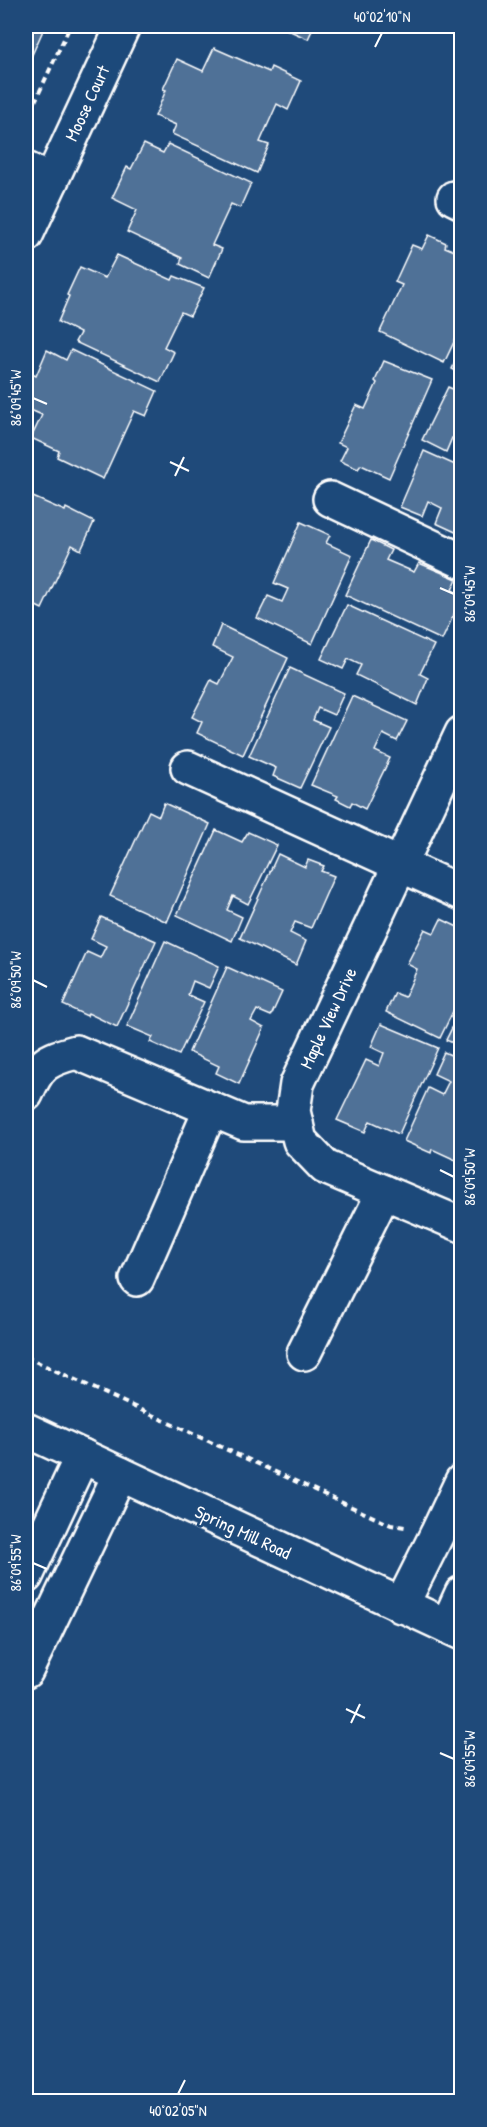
<svg xmlns="http://www.w3.org/2000/svg" width="487" height="2127" font-family="'Patrick Hand',sans-serif">
<style>
.building{fill:#507197;stroke:#fff;stroke-width:1.5}
.lines{fill:none;stroke-linecap:round;stroke-linejoin:round}
.minor-casing{stroke:#fff;stroke-width:38}
.path{stroke:#fff;stroke-width:4;stroke-dasharray:6 4.5;stroke-linecap:butt}
.minor{stroke:#1f4a7a;stroke-width:33}
.ticks{fill:none;stroke:#fff;stroke-width:2}
.labels{text-anchor:middle;dominant-baseline:central;stroke-width:5;stroke-linejoin:round;paint-order:stroke}
.street-label{font-size:18px;fill:#fff;stroke:#1f4a7a}
.neatline{fill:none;stroke:#fff;stroke-width:2}
.ticks-label{font-size:15px;text-anchor:middle;fill:#fff}
</style>
<rect width="100%" height="100%" fill="#1f4a7a"/>
<filter id="ink" filterUnits="userSpaceOnUse"><feTurbulence type="fractalNoise" baseFrequency=".0167" numOctaves="2"/><feDisplacementMap in="SourceGraphic" scale="12" xChannelSelector="R" yChannelSelector="G"/><feConvolveMatrix kernelMatrix="1 2 1 2 8 2 1 2 1" color-interpolation-filters="sRGB"/></filter>
<g filter="url(#ink)">
<g class="building">
<polygon points="26,26 45,26 27,66 26,65"/>
<polygon points="279,26 314,26 308,39"/>
<polygon points="214,48 269,72 271,67 301,81 288,110 277,104 260,142 269,145 257,173 172,134 176,125 155,116 166,90 163,89 177,59 203,71"/>
<polygon points="144,144 163,153 168,144 251,183 240,208 231,204 212,245 222,249 209,278 180,264 182,258 127,232 137,210 112,198 127,167 131,169"/>
<polygon points="429,235 446,243 445,247 462,254 462,325 444,363 380,332 402,285 395,282 412,245 422,249"/>
<polygon points="117,255 172,280 174,276 204,288 190,316 181,312 164,347 174,352 160,382 75,342 80,333 58,322 69,296 67,295 80,267 105,278"/>
<polygon points="462,347 462,374 452,369"/>
<polygon points="47,350 66,360 71,350 157,391 146,416 134,411 103,479 57,457 59,451 31,438 42,415 26,408 26,387 32,374 36,376"/>
<polygon points="384,361 432,380 389,478 361,465 358,469 340,461 347,447 338,443 356,405 365,409 377,383 375,381"/>
<polygon points="448,387 462,393 462,442 452,438 446,452 422,440"/>
<polygon points="424,451 462,468 462,535 436,523 442,508 428,501 422,516 400,507"/>
<polygon points="26,494 65,511 66,508 94,522 81,550 72,545 42,609 26,601"/>
<polygon points="301,522 330,535 326,543 352,555 312,644 257,618 268,596 282,602 288,589 274,583"/>
<polygon points="371,540 391,550 386,560 414,572 419,563 457,579 452,590 462,595 462,604 458,614 455,612 442,640 345,595"/>
<polygon points="347,605 434,645 420,674 428,678 417,705 356,675 361,665 348,659 343,669 321,659"/>
<polygon points="26,621 34,625 26,642"/>
<polygon points="221,625 288,658 243,755 197,733 202,722 192,717 211,680 219,684 233,657 212,647"/>
<polygon points="290,668 344,693 334,715 318,708 313,720 329,727 300,788 273,776 276,768 249,756"/>
<polygon points="352,696 407,721 397,741 383,734 375,751 390,758 365,809 352,802 350,806 336,799 338,796 311,785"/>
<polygon points="164,803 210,824 167,922 110,896 149,811 159,816"/>
<polygon points="216,830 242,842 248,832 277,845 248,904 233,896 227,910 242,917 232,941 177,915"/>
<polygon points="278,854 305,867 308,860 324,866 321,871 334,876 311,928 295,922 290,933 306,941 296,965 240,938"/>
<polygon points="101,917 156,941 117,1027 88,1013 87,1016 63,1005 87,952 100,958 106,946 91,939"/>
<polygon points="441,919 462,929 462,993 440,1038 386,1012 395,993 405,997 417,969 407,964 425,929 434,933"/>
<polygon points="165,941 219,966 209,988 193,981 188,995 204,1002 179,1055 150,1042 153,1037 127,1026"/>
<polygon points="227,967 282,992 271,1016 257,1010 251,1021 264,1028 239,1084 216,1073 219,1066 189,1052"/>
<polygon points="462,1008 462,1047 446,1040"/>
<polygon points="381,1024 438,1048 399,1134 370,1121 365,1132 337,1120 366,1060 379,1066 384,1053 371,1047"/>
<polygon points="444,1052 462,1060 460,1162 432,1149 431,1153 404,1141 428,1088 442,1095 449,1081 434,1074"/>
</g>
<g class="lines">
<defs>
<g id="minor">
<polyline points="26,169 51,181"/>
<polyline points="454,198 462,202"/>
<polyline points="26,235 123,26"/>
<polyline points="330,499 462,561"/>
<polyline points="462,733 297,1084 293,1111 300,1141 325,1167 462,1225"/>
<polyline points="188,768 462,893"/>
<path d="M 26,1094 C 39,1064 46,1060 76,1052 L 244,1123 L 296,1123"/>
<polyline points="137,1279 211,1109"/>
<polyline points="304,1353 384,1192"/>
<polyline points="26,1430 462,1633"/>
<polyline points="26,1576 82,1456"/>
<polyline points="401,1606 437,1534 462,1481"/>
<polyline points="447,1626 462,1593"/>
<polyline points="26,1671 120,1474"/>
</g>
</defs>
<use href="#minor" class="minor-casing"/>
<g class="path">
<polyline points="26,121 70,26"/>
<polyline points="26,1357 334,1499 391,1525 405,1527"/>
</g>
<use href="#minor" class="minor"/>
</g>
</g>
<path class="ticks" d="M 375,47 L 382,33M 33,398 L 47,404M 170,462 L 189,471M 175,476 L 184,457M 440,588 L 454,594M 33,980 L 47,987M 440,1170 L 454,1177M 33,1563 L 47,1569M 346,1709 L 365,1718M 351,1723 L 360,1704M 440,1753 L 454,1759M 178,2094 L 185,2080"/>
<g class="labels">
<g class="street-label">
<text transform="translate(87 103) rotate(-65)">Moose Court</text>
<text transform="translate(328 1018) rotate(-65)">Maple View Drive</text>
<text transform="translate(243 1532) rotate(25)">Spring Mill Road</text>
</g>
</g>
<rect width="487" height="2127" fill="none" stroke="#1f4a7a" stroke-width="66"/>
<rect x="33" y="33" width="421" height="2061" class="neatline"/>
<g class="ticks-label">
<text x="382" y="22">40°02'10"N</text>
<text transform="translate(16 398) rotate(-90)" y="5">86°09'45"W</text>
<text transform="translate(470 594) rotate(-90)" y="5">86°09'45"W</text>
<text transform="translate(16 980) rotate(-90)" y="5">86°09'50"W</text>
<text transform="translate(470 1177) rotate(-90)" y="5">86°09'50"W</text>
<text transform="translate(16 1563) rotate(-90)" y="5">86°09'55"W</text>
<text transform="translate(470 1759) rotate(-90)" y="5">86°09'55"W</text>
<text x="178" y="2116">40°02'05"N</text>
</g>
</svg>
